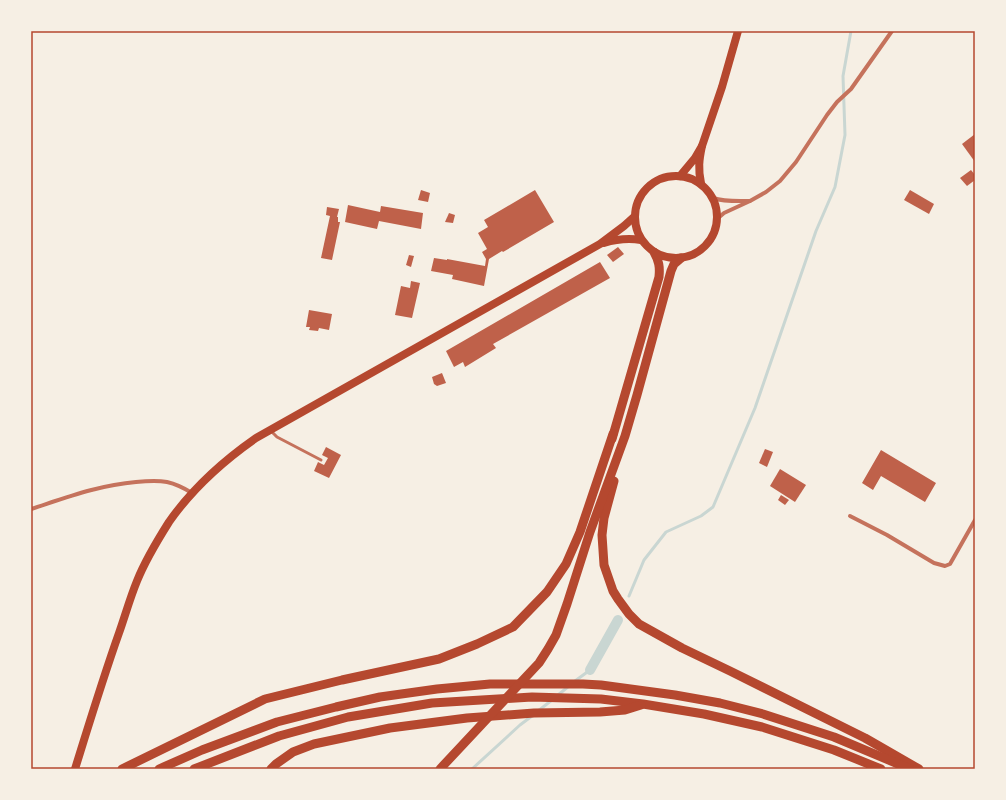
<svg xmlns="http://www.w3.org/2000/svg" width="1006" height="800" font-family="'Asap Condensed',sans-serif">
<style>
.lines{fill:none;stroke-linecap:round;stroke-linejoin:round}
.stream{stroke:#c9d6d2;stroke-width:3}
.canal{stroke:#c9d6d2;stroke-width:10}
.building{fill:#bf614a}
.service{stroke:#c5725c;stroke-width:3}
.minor{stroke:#c5725c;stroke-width:4}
.secondary{stroke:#b5482f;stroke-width:8}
.trunk{stroke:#b5482f;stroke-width:9}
.neatline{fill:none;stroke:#b5482f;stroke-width:1.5}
</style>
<rect width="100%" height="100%" fill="#f6efe4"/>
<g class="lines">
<g class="stream">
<polyline points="629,596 644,560 666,532 701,516 713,507 755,408 816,231 835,187 845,135 843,76 851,31"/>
<polyline points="575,681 590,670"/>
<polyline points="558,695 569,686"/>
<polyline points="538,711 552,700"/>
<polyline points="472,769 520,725 532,716"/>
</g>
<polyline class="canal" points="590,670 618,620"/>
</g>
<g class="building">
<polygon points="975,134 975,162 962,144"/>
<polygon points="971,170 975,175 975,180 967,186 960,178"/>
<polygon points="421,190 430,193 428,202 418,200"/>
<polygon points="535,190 554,222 503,252 502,251 489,259 484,286 452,279 453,275 431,271 434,258 447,260 447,259 485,266 486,259 482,252 487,249 478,233 488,227 484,220"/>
<polygon points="910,190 934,204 929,214 904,200"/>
<polygon points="348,205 380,212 381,206 423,213 421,229 379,221 377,229 345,222"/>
<polygon points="327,207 339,209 337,217 338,217 338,222 340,222 332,260 321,258 330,216 326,215"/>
<polygon points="449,213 455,215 453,223 445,222"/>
<polygon points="618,247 624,254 613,262 607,255"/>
<polygon points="409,255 414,256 411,267 406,265"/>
<polygon points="600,262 610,278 493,344 496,348 465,367 463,362 454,367 446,351"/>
<polygon points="411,281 420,283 412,318 395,315 401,286 410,288"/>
<polygon points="309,310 332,314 329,330 319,328 318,331 309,330 310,327 306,327"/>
<polygon points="442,373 446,383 437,386 434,384 432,377"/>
<polygon points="326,447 341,455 329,478 314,471 318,462 324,465 328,458 322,455"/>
<polygon points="765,449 773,452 767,467 759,463"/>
<polygon points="881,450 936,483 925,502 881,476 873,490 862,483"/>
<polygon points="780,469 806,485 795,502 770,486"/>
<polygon points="781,495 789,500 785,505 778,500"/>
</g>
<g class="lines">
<polyline class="service" points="271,431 277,437 321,460"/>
<g class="minor">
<path d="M 713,198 C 725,202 737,201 750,201 L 724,213 L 717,219"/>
<polyline points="750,201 766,192 780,181 796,162 827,115 837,102 851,89 892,31"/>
<path d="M 31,509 C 65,498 99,485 136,482 C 146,481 156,480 167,482 C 176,484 184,488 192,493"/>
<polyline points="850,516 887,535 934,563 945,566 950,564 975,520"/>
</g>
<g class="secondary">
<polyline points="702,146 722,87 738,31"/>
<circle cx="676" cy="217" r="41"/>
<path d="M 680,176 L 695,158 L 702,146 C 699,160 698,169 701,183"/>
<path d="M 604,243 C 617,239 628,238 641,240"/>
<path d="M 75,769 C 89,724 103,678 119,633 C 125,616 130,598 137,581 C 145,561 157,541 169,522 C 192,489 223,461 256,438 L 600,244 L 624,226 L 634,217"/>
</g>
<g class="trunk">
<path d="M 612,439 L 659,277 C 660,267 659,261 654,252"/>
<polyline points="614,481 604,518 602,535 604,565 613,591 618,599 629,614 639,624 682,648 730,671 865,738 919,769"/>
<polyline points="122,769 265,699 342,680 439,659 477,644 513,627 547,592 566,564 580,532 613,434"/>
<polyline points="159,769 202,750 277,722 336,707 380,697 437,689 490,684 583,684 601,685 675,695 720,703 763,714 834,737 910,769"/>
<polyline points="194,769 279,736 348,717 432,703 532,697 601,699 643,704 704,714 762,727 834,750 881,769"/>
<polyline points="271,769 276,764 293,752 314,744 390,728 467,718 534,713 600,712 625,710 641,705"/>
<polyline points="440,769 539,663 548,649 556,635 567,604 590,532 625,436 637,395 671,271 674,264 681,258"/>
</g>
</g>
<rect width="1006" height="800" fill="none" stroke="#f6efe4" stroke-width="64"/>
<rect x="32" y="32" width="942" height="736" class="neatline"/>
</svg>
